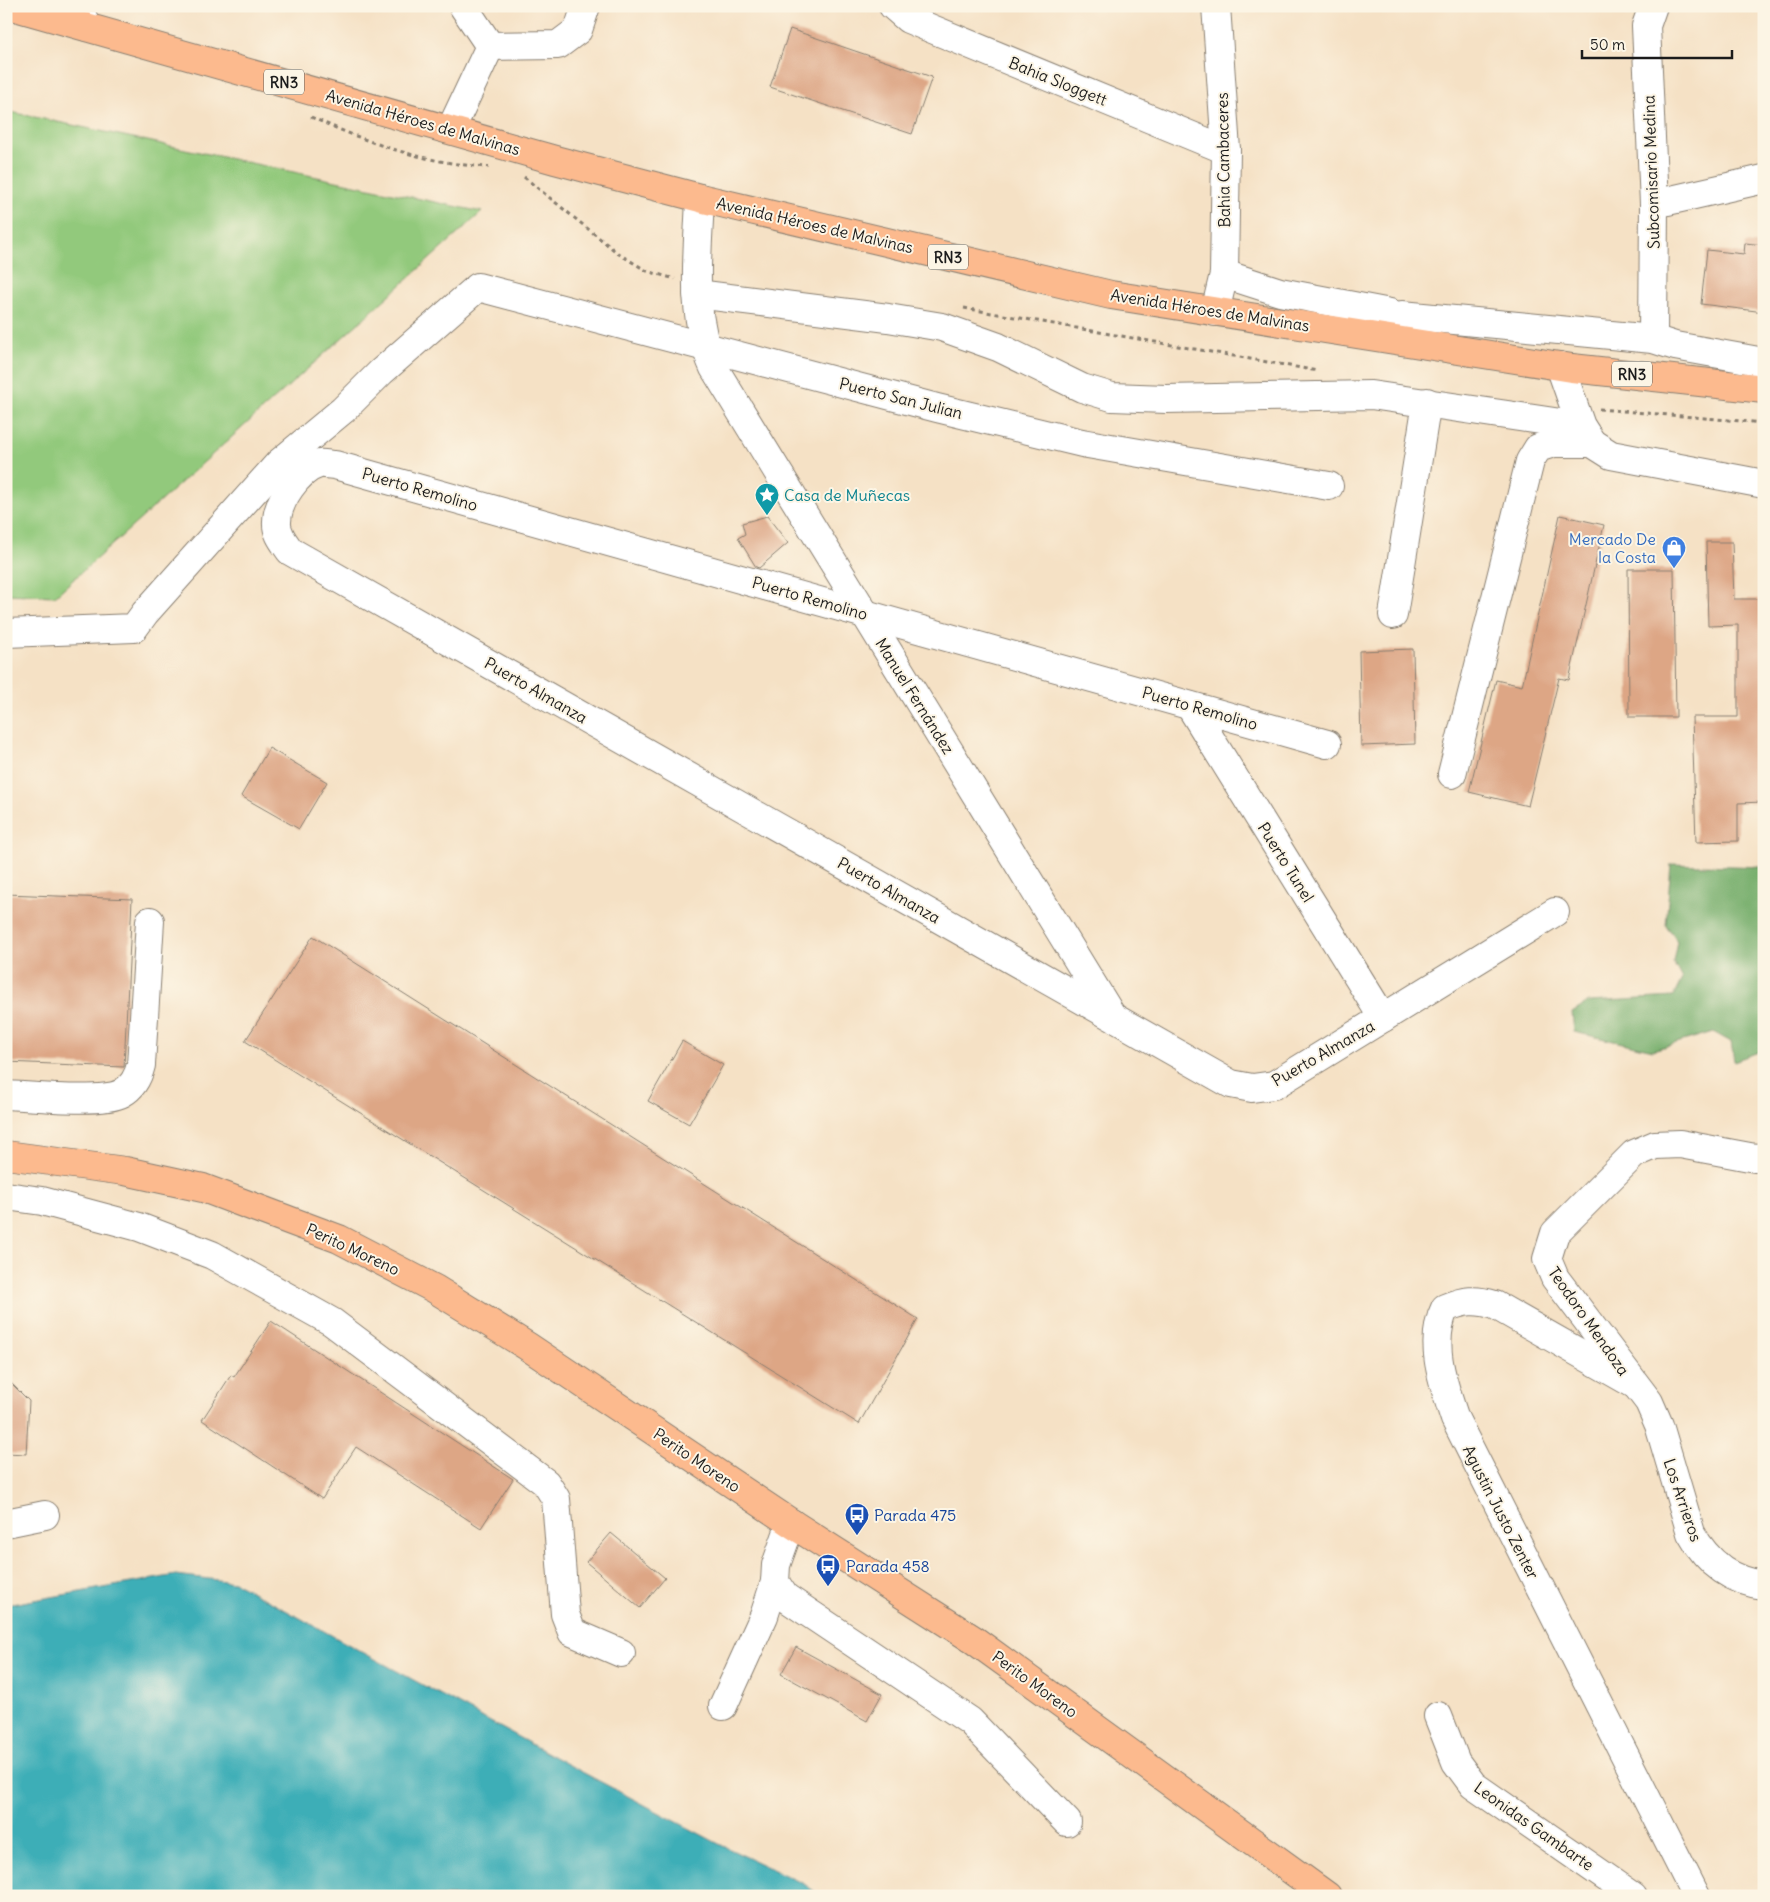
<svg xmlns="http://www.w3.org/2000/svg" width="1770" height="1902" font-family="Delius,sans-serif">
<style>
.green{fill:#92c97b;stroke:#57724c}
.forest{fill:#75ad6b;stroke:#486444}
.water{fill:#3daeb7;stroke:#2c656a}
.building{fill:#dda685}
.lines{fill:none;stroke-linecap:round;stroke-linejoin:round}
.minor-casing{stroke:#887e70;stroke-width:30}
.major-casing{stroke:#887e70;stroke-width:30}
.highway-casing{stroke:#887e70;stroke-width:30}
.path{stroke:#887e70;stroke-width:3;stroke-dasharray:4 4;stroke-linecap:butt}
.minor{stroke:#fff;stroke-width:28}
.major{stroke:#fcba8e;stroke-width:28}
.highway{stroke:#fcba8e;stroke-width:28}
.labels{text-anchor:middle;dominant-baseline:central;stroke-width:4;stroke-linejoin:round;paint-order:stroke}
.shield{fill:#fcf5e5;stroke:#5f5d58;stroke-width:1}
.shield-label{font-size:15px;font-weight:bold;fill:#1c1c1c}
.street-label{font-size:16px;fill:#1c1c1c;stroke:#fcf5e5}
.culture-label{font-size:16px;fill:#0d838f;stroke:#fcf5e5;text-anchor:start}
.shop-label{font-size:16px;fill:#366cbe;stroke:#fcf5e5;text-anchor:end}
.transit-label{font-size:16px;fill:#164399;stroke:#fcf5e5;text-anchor:start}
</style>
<rect width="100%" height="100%" fill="#fcf5e5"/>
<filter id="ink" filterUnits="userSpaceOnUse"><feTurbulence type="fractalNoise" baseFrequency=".02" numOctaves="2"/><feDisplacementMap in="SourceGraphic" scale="10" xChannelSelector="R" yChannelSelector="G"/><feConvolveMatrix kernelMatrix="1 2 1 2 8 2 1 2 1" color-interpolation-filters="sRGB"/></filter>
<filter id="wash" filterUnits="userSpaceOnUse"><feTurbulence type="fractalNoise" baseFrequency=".0096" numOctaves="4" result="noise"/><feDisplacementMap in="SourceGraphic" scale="20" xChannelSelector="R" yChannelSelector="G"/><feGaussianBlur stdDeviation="1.12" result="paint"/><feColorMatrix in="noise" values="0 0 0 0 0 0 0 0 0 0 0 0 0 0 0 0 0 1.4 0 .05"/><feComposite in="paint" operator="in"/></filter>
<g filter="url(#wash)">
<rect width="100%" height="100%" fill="#f5e1c5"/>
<polygon class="green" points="6,111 482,212 55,596 6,594"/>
<polygon class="forest" points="1671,864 1764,867 1764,1050 1734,1061 1731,1042 1713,1032 1653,1050 1574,1032 1572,1013 1589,1002 1673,997 1682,979 1673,962 1677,941 1666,925"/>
<polygon class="water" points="176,1575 234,1582 582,1772 721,1845 804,1884 821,1896 6,1896 6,1605"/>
<g id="blocks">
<g class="building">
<polygon points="790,29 932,77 912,134 770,87"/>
<polygon points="1745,243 1764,245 1764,312 1701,304 1707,250 1744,254"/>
<polygon points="1560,515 1604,525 1569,680 1559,678 1528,806 1469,792 1496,680 1522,686"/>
<polygon points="767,516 788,543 759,568 756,567 738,538 745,534 742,523"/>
<polygon points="1706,542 1732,542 1734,599 1764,599 1764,802 1738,803 1738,841 1696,842 1692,717 1738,717 1738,625 1708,626"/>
<polygon points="1628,569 1674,569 1676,717 1629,717"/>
<polygon points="1413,649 1415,744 1361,746 1359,651"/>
<polygon points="269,748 327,782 299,829 241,796"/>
<polygon points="6,894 132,899 124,1067 6,1062"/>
<polygon points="313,936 918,1319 859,1424 245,1041"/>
<polygon points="682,1041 723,1065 689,1124 648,1101"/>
<polygon points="271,1321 513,1479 481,1528 356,1447 322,1499 202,1420 231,1375 234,1377"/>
<polygon points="6,1378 29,1401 26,1454 6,1453"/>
<polygon points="611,1533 665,1578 640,1608 586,1562"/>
<polygon points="796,1647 882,1694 867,1721 781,1674"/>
</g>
</g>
</g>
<g filter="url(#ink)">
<use href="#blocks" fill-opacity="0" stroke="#887e70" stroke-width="1"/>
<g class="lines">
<defs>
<g id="minor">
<polyline points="78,6 87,27"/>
<polyline points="893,6 908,19 1226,150"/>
<polyline points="1653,6 1646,26 1654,204 1653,339 1675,346 1764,362"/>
<polyline points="490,46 558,45 578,30 586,6"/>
<polyline points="451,129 490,46 463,6"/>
<path d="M 700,198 C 698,257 689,313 714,368 L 1112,1016"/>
<polyline points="1654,204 1764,179"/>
<polyline points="1224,274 1280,292 1390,313"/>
<polyline points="697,294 888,318 942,327 998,347 1082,388 1112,397 1166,399 1371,395 1581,426"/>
<polyline points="1215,312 1224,274 1226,150 1216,6"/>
<polyline points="1346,332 1372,320 1402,315 1653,339"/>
<polyline points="1560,366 1581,426 1592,443 1611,455 1764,484"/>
<polyline points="1393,615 1427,402"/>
<polyline points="6,633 134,628 145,613 279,463 343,410 381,372 478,287 937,408 1082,443 1329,486"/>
<polyline points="1190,706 1383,1018"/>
<path d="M 1327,744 L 335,465 C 330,465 323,463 319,464 C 298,470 277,502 277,522 C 276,533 284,542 290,551 L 1231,1084 L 1252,1088 L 1274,1085 L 1555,912"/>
<polyline points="1452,774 1530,461 1538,448 1554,443 1592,443"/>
<path d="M 6,1095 C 32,1096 102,1104 122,1093 C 133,1087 138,1077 141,1065 L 150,921"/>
<path d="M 1764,1157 L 1755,1158 L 1680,1144 L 1655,1145 L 1634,1154 L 1555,1233 L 1547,1259 L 1555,1278 L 1649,1402 L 1659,1425 L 1691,1533 C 1707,1562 1730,1581 1764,1585"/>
<polyline points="6,1196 42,1201 139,1227 212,1255 332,1322 546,1483 556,1499 565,1614 572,1632 621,1653"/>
<path d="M 1634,1384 L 1495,1305 C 1476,1299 1464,1300 1445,1308 C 1428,1343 1443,1383 1455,1419 L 1696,1896"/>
<polyline points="6,1523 45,1515"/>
<polyline points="791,1523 776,1565 775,1582 785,1597 970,1721 1067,1822"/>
<polyline points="723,1706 764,1616 775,1582"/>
<polyline points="1438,1716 1456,1762 1473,1785 1633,1896"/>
</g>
<polyline id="major" points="6,1155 125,1171 203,1188 339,1239 435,1289 527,1346 791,1523 974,1640 1327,1896"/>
<polyline id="highway" points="12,6 555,160 700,198 1111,295 1572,368 1764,389"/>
</defs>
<use href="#minor" class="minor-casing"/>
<use href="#major" class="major-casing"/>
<use href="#highway" class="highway-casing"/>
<g class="path">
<path d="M 311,117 C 368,143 427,164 489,167"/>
<polyline points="524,177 619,254 647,271 675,279"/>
<polyline points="964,308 1318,371"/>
<polyline points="1599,409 1764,423"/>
</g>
<use href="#minor" class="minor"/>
<use href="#major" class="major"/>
<use href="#highway" class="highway"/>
</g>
</g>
<defs>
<symbol id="sight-pin" viewBox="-11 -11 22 30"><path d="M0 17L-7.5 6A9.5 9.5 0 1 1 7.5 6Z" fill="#0f9aa8" stroke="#fcf5e5"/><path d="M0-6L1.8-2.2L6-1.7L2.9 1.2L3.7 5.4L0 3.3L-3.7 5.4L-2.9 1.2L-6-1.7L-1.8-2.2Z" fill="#fff"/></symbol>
<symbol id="shop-pin" viewBox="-11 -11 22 30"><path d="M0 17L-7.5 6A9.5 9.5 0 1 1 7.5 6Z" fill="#3f7fe0" stroke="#fcf5e5"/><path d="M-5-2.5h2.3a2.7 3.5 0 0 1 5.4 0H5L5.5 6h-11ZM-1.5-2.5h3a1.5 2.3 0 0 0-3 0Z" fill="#fff"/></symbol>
<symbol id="bus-pin" viewBox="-11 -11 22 30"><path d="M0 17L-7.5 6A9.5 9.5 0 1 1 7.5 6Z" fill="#1a4fb4" stroke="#fcf5e5"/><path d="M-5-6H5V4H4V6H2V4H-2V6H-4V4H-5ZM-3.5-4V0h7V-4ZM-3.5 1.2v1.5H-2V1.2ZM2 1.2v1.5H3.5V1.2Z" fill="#fff"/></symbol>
</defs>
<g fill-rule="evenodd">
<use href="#sight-pin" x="753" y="481" width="28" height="38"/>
<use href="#shop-pin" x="1660" y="534" width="28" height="38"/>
<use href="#bus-pin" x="843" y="1501" width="28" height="38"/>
<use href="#bus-pin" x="814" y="1552" width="28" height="38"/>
</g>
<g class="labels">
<g class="shield">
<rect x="264" y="69.5" width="40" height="25" rx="4"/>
<rect x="928" y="244.5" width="40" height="25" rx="4"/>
<rect x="1612" y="361.5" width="40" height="25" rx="4"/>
</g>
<g class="shield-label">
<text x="284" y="82">RN3</text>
<text x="948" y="257">RN3</text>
<text x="1632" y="374">RN3</text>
</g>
<g class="street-label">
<text transform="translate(1058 81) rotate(22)">Bahia Sloggett</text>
<text transform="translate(423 122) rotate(16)">Avenida Héroes de Malvinas</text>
<text transform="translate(1223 160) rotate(-91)">Bahia Cambaceres</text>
<text transform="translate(1651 172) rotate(-92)">Subcomisario Medina</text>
<text transform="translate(815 225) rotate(13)">Avenida Héroes de Malvinas</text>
<text transform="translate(1210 310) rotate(9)">Avenida Héroes de Malvinas</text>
<text transform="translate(901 398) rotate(14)">Puerto San Julian</text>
<text transform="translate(420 489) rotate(16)">Puerto Remolino</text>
<text transform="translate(810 598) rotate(16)">Puerto Remolino</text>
<text transform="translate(536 690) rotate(30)">Puerto Almanza</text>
<text transform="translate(915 696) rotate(58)">Manuel Fernández</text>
<text transform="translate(1200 708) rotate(16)">Puerto Remolino</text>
<text transform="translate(1286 862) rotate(58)">Puerto Tunel</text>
<text transform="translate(889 890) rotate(30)">Puerto Almanza</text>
<text transform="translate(1323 1053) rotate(-30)">Puerto Almanza</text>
<text transform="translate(353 1249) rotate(25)">Perito Moreno</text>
<text transform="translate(1589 1321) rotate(55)">Teodoro Mendoza</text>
<text transform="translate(697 1460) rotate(34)">Perito Moreno</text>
<text transform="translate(1683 1500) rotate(71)">Los Arrieros</text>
<text transform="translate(1501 1512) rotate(63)">Agustin Justo Zenter</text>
<text transform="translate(1035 1684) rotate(36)">Perito Moreno</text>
<text transform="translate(1534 1826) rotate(35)">Leonidas Gambarte</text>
</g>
<g class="culture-label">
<text x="784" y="495">Casa de Muñecas</text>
</g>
<g class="shop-label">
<text x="1656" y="539">Mercado De<tspan x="1656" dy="18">la Costa</tspan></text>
</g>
<g class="transit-label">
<text x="874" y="1515">Parada 475</text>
<text x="846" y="1566">Parada 458</text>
</g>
</g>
<rect width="1770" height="1902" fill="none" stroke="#fcf5e5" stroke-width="25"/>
<path d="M1582 50v8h150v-8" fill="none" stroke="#1c1c1c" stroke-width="2.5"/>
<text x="1590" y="50" font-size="15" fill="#1c1c1c" stroke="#fcf5e5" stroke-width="4" paint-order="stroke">50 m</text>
</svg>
